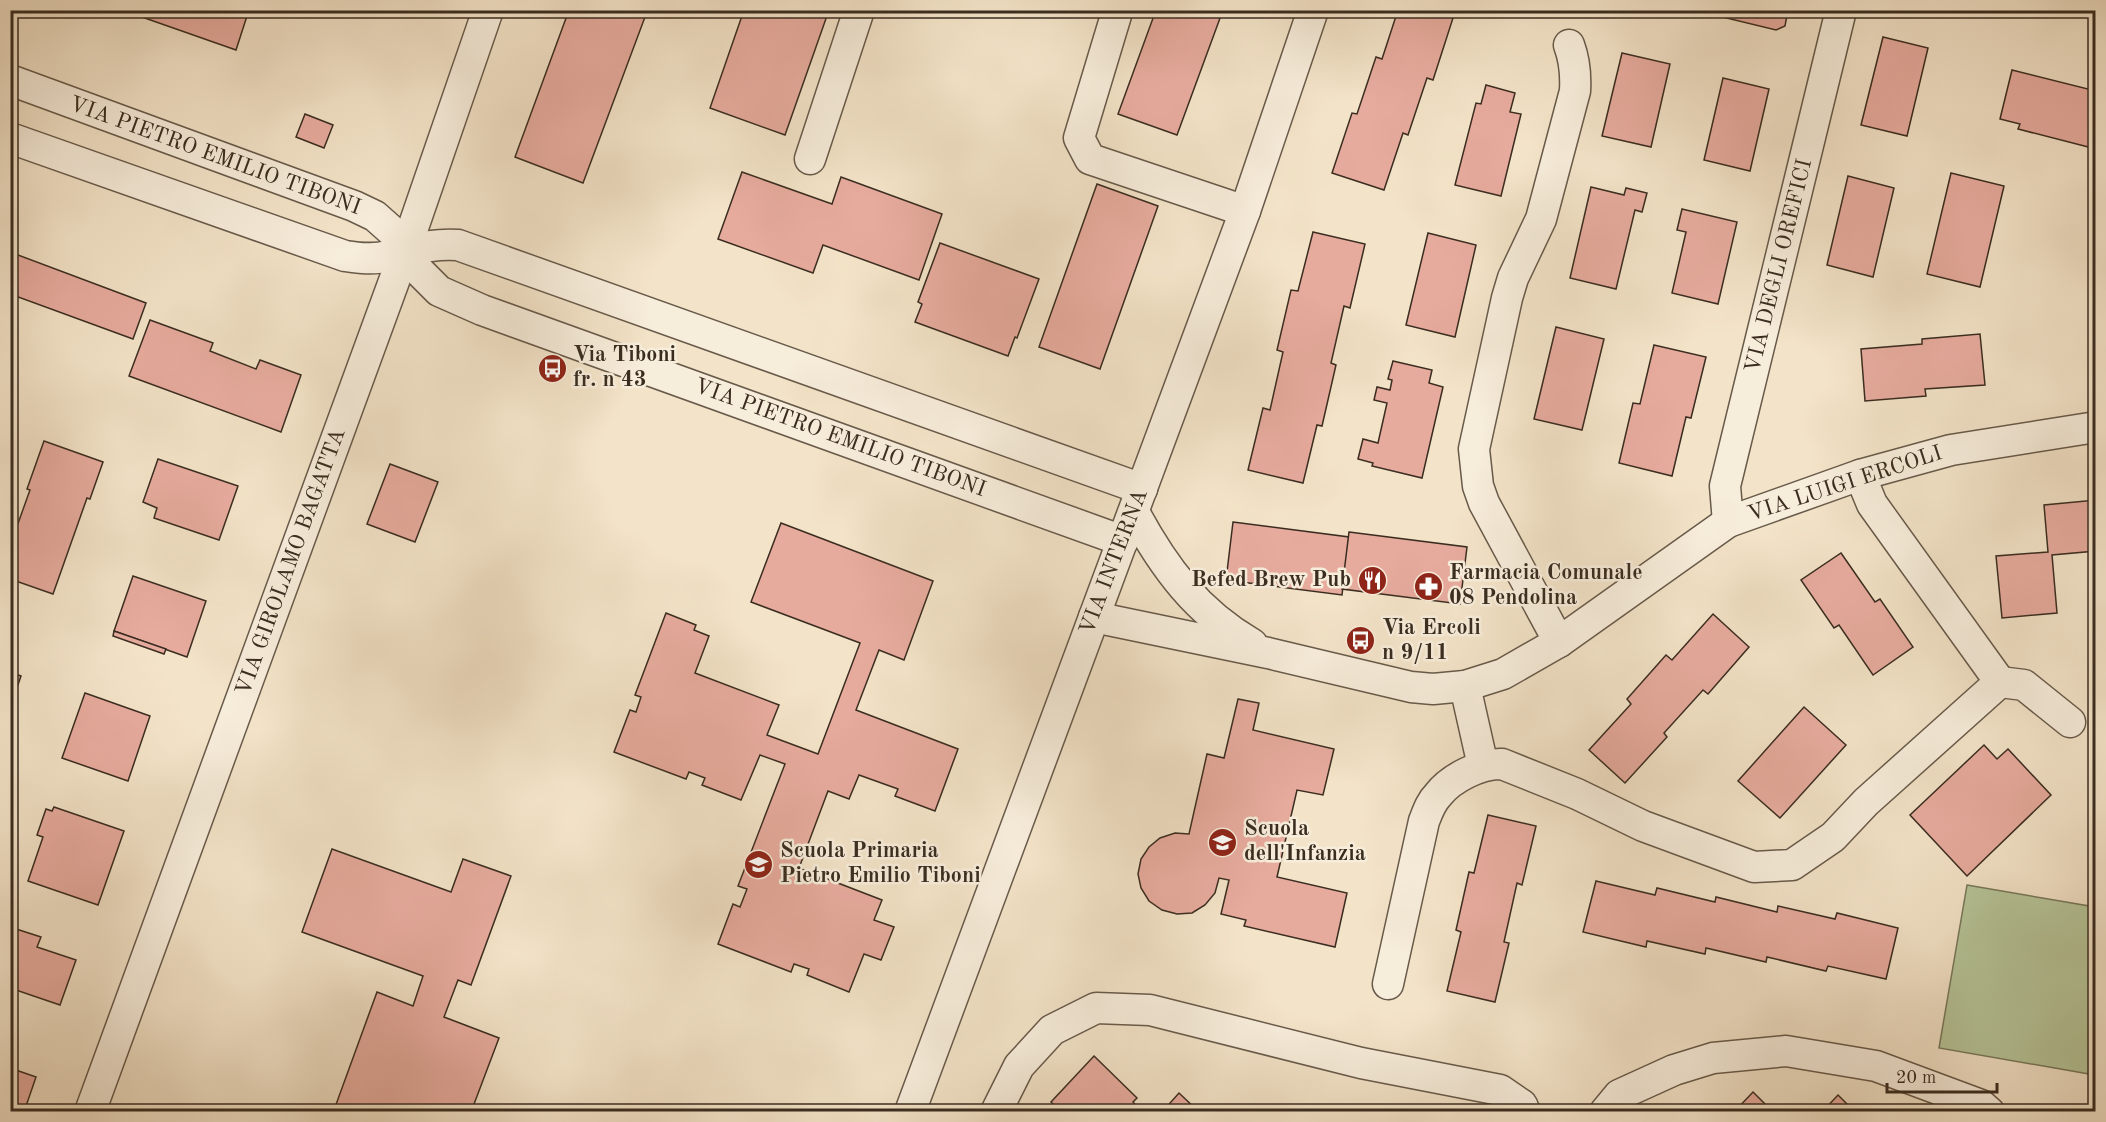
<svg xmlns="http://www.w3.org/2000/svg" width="2106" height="1122" font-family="'Old Standard TT',serif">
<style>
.green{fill:#b6c599;stroke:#78795c;stroke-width:1.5}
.building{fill:#e7ab9e;stroke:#3a2d20;stroke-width:1.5}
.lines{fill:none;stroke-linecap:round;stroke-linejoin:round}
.minor-casing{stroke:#685a4a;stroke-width:33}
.minor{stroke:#f7eddb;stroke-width:30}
.labels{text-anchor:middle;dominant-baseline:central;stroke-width:5;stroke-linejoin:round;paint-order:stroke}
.street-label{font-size:22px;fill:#3a2d20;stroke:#f7eddb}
.poi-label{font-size:22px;font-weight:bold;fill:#3a2d20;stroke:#f7eddb;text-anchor:start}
</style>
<rect width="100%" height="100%" fill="#f3e3c8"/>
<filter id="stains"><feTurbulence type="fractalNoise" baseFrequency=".00333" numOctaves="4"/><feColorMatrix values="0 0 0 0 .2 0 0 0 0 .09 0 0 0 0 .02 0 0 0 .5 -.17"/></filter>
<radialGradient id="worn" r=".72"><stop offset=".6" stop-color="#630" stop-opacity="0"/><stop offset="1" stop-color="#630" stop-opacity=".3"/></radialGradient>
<polygon class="green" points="1967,885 2095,907 2095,1075 1939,1048"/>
<g class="building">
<polygon points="122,10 232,10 247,16 236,50"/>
<polygon points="569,10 627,10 645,17 583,183 515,157"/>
<polygon points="744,10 829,10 785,135 710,108"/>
<polygon points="1156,10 1223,10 1177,135 1118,114"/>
<polygon points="1398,10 1431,10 1453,18 1433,80 1427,78 1408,135 1403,133 1384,190 1332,173 1352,113 1357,114 1376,57 1382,59"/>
<polygon points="1711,10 1788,10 1785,26 1776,30 1710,14"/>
<polygon points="1883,37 1928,48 1907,136 1861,125"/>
<polygon points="1622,53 1670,64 1651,147 1602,136"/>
<polygon points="2012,70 2096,91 2096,149 2018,129 2020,124 2000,119"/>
<polygon points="1723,78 1769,89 1750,171 1704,160"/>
<polygon points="1486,85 1515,93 1510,112 1521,114 1501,196 1455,185 1476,103 1481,104"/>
<polygon points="305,114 333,125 324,148 296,137"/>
<polygon points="742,172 832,204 841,177 942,214 919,280 823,245 813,273 718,239"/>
<polygon points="1951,173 2004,186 1980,287 1927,274"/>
<polygon points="1848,176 1894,188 1873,277 1827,265"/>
<polygon points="1097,184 1158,206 1100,369 1039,347"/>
<polygon points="1591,187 1624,195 1626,188 1647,193 1642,212 1635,210 1616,289 1570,278"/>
<polygon points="1682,209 1737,222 1718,304 1672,293 1686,232 1677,230"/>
<polygon points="1313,232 1365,244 1350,308 1344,306 1331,363 1336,365 1322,426 1317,425 1303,483 1248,470 1263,408 1270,410 1283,352 1277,350 1291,290 1298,291"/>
<polygon points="1428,233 1476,245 1455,337 1406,325"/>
<polygon points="940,243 1039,279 1017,338 1015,337 1008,356 915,322 922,304 918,302"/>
<polygon points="10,252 146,303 133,339 10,294"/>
<polygon points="150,320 213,343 210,351 256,369 260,360 301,375 281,432 129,376"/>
<polygon points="1556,327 1604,339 1582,430 1534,419"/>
<polygon points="1980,334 1985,385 1925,389 1926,396 1865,401 1861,349 1922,344 1922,339"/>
<polygon points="1654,345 1706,357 1691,418 1686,417 1672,476 1619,463 1633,403 1640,404"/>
<polygon points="1393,361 1432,370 1429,383 1443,387 1422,478 1372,466 1373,463 1358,459 1363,439 1378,443 1387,403 1374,400 1377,387 1390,390 1392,380 1388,379"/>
<polygon points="44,441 103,462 90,499 87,498 53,594 10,579 10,531 12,528 16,529 30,490 27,489"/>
<polygon points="158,459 238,486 219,540 154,518 157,508 143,502"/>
<polygon points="390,464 438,482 415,542 367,524"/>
<polygon points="2096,500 2096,551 2052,555 2057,613 2002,618 1996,556 2048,552 2044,505"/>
<polygon points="1233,522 1349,537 1342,595 1226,580"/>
<polygon points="781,523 933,581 904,660 879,650 856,710 958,749 935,811 895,796 898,789 859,775 849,799 828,791 799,868 882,900 874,920 894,927 881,960 864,954 849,992 807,975 809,969 794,964 791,972 718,944 733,904 740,907 747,889 738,886 785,764 760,755 741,800 702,785 705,778 689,772 686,779 614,752 630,710 636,712 641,697 635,695 666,613 696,625 694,630 709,636 695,673 779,705 767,735 818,754 860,643 751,602"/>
<polygon points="1349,532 1467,547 1460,604 1342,589"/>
<polygon points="1841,553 1875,602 1880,599 1913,647 1873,675 1839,625 1834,628 1801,580"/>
<polygon points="133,576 206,601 187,657 114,631"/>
<polygon points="1713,614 1749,647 1708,694 1703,690 1664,733 1667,737 1625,783 1589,750 1631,704 1627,699 1666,655 1672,660"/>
<polygon points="114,631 166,649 164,654 113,636"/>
<polygon points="10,672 21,676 10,708"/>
<polygon points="85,693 150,716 128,781 62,758"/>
<polygon points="1238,699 1259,703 1253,730 1334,749 1323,795 1297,790 1277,877 1347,893 1335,947 1244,926 1246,920 1221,914 1229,880 1219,878 1215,893 1205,905 1192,913 1177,914 1162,910 1149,901 1141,888 1138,874 1141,859 1149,847 1160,838 1175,833 1189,834 1207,754 1224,758"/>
<polygon points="1804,707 1846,745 1780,818 1738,781"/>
<polygon points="1984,745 1997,759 2008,749 2051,795 1967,876 1910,815"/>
<polygon points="54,807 124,831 98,905 28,881 43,837 37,835 46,809 52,811"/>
<polygon points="1488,815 1536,826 1522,885 1517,883 1504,942 1509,943 1495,1002 1447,991 1461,932 1456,930 1469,872 1474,873"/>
<polygon points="332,849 451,892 463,859 511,876 471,985 458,980 444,1017 499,1038 471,1112 339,1112 334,1110 377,992 413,1006 423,976 302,932"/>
<polygon points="1596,881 1655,895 1657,888 1715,902 1716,897 1777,912 1778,906 1835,919 1837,913 1898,928 1886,979 1828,966 1826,971 1767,957 1766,962 1706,948 1705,954 1647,941 1646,947 1583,932"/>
<polygon points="10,927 41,937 37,947 76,960 60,1005 10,988"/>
<polygon points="1094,1056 1137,1098 1133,1102 1142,1112 1062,1112 1051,1102"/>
<polygon points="10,1068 36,1077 24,1112 10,1112"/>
<polygon points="1753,1092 1773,1112 1734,1112"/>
<polygon points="1179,1093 1199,1112 1162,1112"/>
<polygon points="1838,1095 1855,1112 1822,1112"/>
</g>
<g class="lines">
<defs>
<g id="minor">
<polyline points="1113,10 1117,12 1079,138 1090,159 1245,211"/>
<polyline points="10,80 354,206 375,216 393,232 415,267 439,291 482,310 1123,541"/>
<path d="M 10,138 L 345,256 C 359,258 374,260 388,256 C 414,250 431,243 458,245 L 1142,489"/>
<polyline points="810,159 859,10"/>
<path d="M 1134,512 C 1164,568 1197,612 1252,644"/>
<polyline points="1728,522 1725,486 1841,10"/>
<polyline points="1094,617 1268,653 1411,687 1433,689 1465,686 1503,674 1559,642 1728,522 1860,475 1951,450 2096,427"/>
<path d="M 1559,642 L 1484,503 L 1478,486 L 1474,449 L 1507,298 L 1513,278 L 1541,219 L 1575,91 C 1576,74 1575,61 1569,45"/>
<polyline points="2000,682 2024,685 2070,722"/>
<polyline points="1465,686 1483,766"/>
<path d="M 1388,984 L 1424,821 C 1428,811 1431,802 1438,795 C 1451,778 1481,763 1502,764 L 1577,794 L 1643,826 L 1754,867 L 1792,865 L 1833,837 L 1866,802 L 2000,682 L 1872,504 L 1860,475"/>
<polyline points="90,1112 405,251 488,10"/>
<polyline points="910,1112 1245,211 1313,10"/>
<polyline points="996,1112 1019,1066 1052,1030 1096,1008 1150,1010 1361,1063 1500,1090 1522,1105 1525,1112"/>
<polyline points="1605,1112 1619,1095 1674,1070 1713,1058 1786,1051 1876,1066 1981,1105 1989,1112"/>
</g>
</defs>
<use href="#minor" class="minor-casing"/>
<use href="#minor" class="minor"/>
</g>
<defs>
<symbol id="bus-disc" viewBox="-11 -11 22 22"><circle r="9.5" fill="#8f2418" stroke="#f7eddb"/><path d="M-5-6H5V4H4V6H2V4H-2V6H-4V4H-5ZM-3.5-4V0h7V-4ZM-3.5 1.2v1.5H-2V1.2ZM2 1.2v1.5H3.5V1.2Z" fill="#fff"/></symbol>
<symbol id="restaurant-disc" viewBox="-11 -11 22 22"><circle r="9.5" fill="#8f2418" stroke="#f7eddb"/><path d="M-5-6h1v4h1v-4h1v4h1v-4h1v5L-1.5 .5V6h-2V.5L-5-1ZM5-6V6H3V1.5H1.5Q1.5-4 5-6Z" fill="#fff"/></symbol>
<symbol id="pharmacy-disc" viewBox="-11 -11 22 22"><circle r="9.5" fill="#8f2418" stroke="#f7eddb"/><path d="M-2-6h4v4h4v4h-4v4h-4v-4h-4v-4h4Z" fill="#fff"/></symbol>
<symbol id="school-disc" viewBox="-11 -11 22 22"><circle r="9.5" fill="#8f2418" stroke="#f7eddb"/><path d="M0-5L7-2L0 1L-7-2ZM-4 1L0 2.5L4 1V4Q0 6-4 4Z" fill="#fff"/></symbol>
</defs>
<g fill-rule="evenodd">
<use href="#bus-disc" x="536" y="352" width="33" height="33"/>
<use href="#restaurant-disc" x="1356" y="564" width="33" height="33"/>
<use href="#pharmacy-disc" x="1412" y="570" width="33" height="33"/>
<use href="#bus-disc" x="1344" y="624" width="33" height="33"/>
<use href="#school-disc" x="1206" y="826" width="33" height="33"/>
<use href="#school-disc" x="742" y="848" width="33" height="33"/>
</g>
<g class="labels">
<g class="street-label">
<text transform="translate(215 156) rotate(20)">VIA PIETRO EMILIO TIBONI</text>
<text transform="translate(1779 266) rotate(-76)">VIA DEGLI OREFICI</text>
<text transform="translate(840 438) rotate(20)">VIA PIETRO EMILIO TIBONI</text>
<text transform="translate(1845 484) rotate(-18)">VIA LUIGI ERCOLI</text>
<text transform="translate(291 562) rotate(-70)">VIA GIROLAMO BAGATTA</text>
<text transform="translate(1114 562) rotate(-69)">VIA INTERNA</text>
</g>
<g class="poi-label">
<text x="573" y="355">Via Tiboni<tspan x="573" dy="25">fr. n 43</tspan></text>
<text x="1449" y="573">Farmacia Comunale<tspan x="1449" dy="25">08 Pendolina</tspan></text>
<text x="1351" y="580" text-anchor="end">Befed Brew Pub</text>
<text x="1382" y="628">Via Ercoli<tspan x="1382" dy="25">n 9/11</tspan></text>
<text x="1244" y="829">Scuola<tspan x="1244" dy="25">dell'Infanzia</tspan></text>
<text x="780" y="851">Scuola Primaria<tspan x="780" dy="25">Pietro Emilio Tiboni</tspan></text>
</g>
</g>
<rect width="2106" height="1122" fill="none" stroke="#f3e3c8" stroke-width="36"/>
<rect x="12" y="12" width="2082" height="1098" fill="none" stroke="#3a2d20" stroke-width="3"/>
<rect x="18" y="18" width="2070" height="1086" fill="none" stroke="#3a2d20" stroke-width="1.5"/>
<path d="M1887 1083v9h110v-9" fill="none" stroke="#3a2d20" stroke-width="3"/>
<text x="1896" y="1083" font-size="18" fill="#3a2d20" stroke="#f7eddb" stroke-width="4.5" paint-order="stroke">20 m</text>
<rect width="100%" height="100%" filter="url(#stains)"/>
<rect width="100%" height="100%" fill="url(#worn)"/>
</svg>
